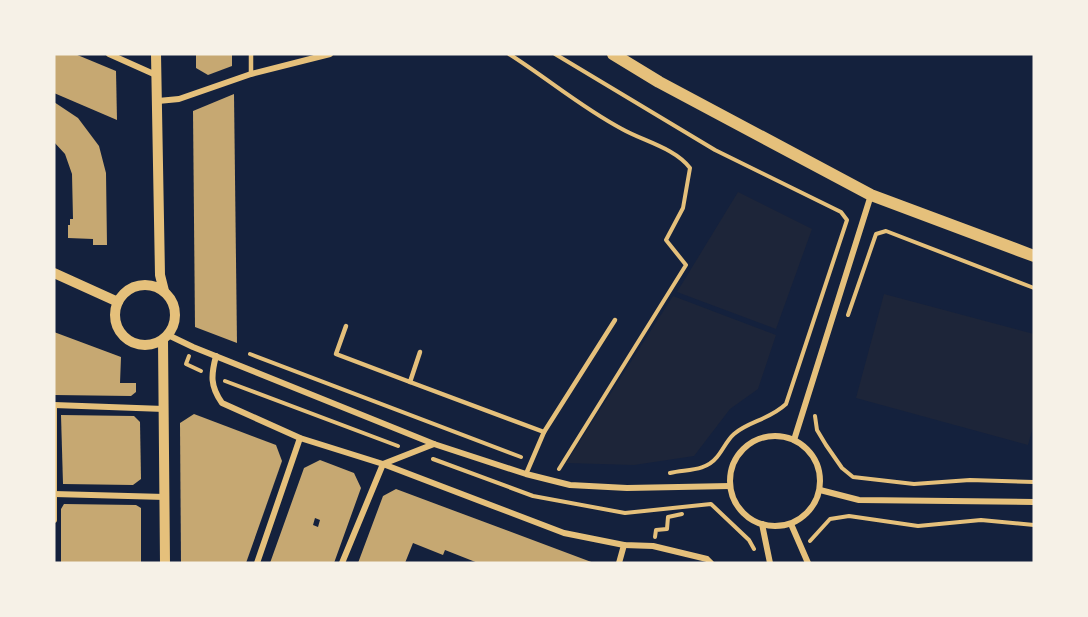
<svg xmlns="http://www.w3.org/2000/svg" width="1088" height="617" font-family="'DejaVu Sans',sans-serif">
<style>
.green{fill:#1d2539}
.building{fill:#c6a872;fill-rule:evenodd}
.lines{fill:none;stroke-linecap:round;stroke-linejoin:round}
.path{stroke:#e5c07b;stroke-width:4}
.service{stroke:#e5c07b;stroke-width:4.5}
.minor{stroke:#e5c07b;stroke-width:6}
.tertiary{stroke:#e5c07b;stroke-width:10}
.secondary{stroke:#e5c07b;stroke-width:12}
</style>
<rect width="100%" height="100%" fill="#14213d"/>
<g class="green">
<polygon points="738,192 812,229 776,329 677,292"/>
<polygon points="884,294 1034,334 1034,423 1028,445 856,398"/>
<polygon points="673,296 776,335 758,389 730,409 694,456 634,465 566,463"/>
</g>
<g class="building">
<polygon points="54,54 75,54 116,71 117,120 54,93"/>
<polygon points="196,54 232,54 232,66 208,75 196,68"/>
<polygon points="234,94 237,343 195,327 193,111"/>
<polygon points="54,102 78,118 99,146 106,173 107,245 93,245 93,239 68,238 68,225 70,225 70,219 73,219 72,174 65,154 54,142"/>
<polygon points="54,332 121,357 120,383 136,383 136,392 131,396 54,395"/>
<polygon points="194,414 276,445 282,461 246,563 181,563 180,423"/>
<polygon points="61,415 134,416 140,422 141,479 133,485 63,484"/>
<path d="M 320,460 L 354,473 L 361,488 L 334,563 L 270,563 L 304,468 ZM 315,518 L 320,520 L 318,527 L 313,525 Z"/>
<polygon points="396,489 594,563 478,563 445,550 443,555 413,543 405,563 358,563 383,496"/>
<polygon points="64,504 136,505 141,508 141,563 61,563 61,509"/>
</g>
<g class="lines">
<g class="path">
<path d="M 509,54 C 547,78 582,108 622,129 C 643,141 675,148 690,168 L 683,208 L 666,240 L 686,265 L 559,469"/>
<path d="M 555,54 L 715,150 L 841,212 L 847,220 L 786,404 C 769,420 749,421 734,434 C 727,440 723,450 717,457 C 705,472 686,469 670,473"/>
<polyline points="848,315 876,234 886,231 1034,288"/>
<polyline points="250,354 521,457"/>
<polyline points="189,356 186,364 201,371"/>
<polyline points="225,381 398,446"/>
<polyline points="815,416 817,430 826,445 842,468 853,477 914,484 970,480 1034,482"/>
<polyline points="433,459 533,496 625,513 711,504 749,540 754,549"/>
<polyline points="655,537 656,530 667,529 668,517 682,514"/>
<polyline points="810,541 830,519 849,516 918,526 981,520 1034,525"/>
</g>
<g class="service">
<polyline points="251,74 251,54"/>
<polyline points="346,326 336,354 410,382 420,352"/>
<polyline points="410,382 544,432 526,474"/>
<polyline points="544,432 615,320"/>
</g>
<g class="minor">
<polyline points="109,54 156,75"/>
<polyline points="158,101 179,99 251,74 330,54"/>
<polyline points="168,335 193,347 434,444 526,474 570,485 627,488 730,486"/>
<path d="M 216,356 C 211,375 210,386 222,403 L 300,438 L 383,464 L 564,533 L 624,545 L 653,546 L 707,559 L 711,563"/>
<polyline points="54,405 164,409"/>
<polyline points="54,408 54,520"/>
<circle cx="775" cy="481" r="45"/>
<polyline points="794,440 871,195"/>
<polyline points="820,490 859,500 1034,502"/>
<polyline points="54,494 165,497"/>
<polyline points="762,524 770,563"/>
<polyline points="791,524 808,563"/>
<polyline points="257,563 300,438"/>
<polyline points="342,563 383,464 434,444"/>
<polyline points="619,563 624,545"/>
</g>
<g class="tertiary">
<polyline points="156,54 160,275 164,291"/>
<polyline points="54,273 118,302"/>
<circle cx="145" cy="315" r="30"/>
<polyline points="163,340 165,563"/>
</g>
<polyline class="secondary" points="613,54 659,82 871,195 1034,256"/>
</g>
<rect width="1088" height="617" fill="none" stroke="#f6f1e7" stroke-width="111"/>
</svg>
